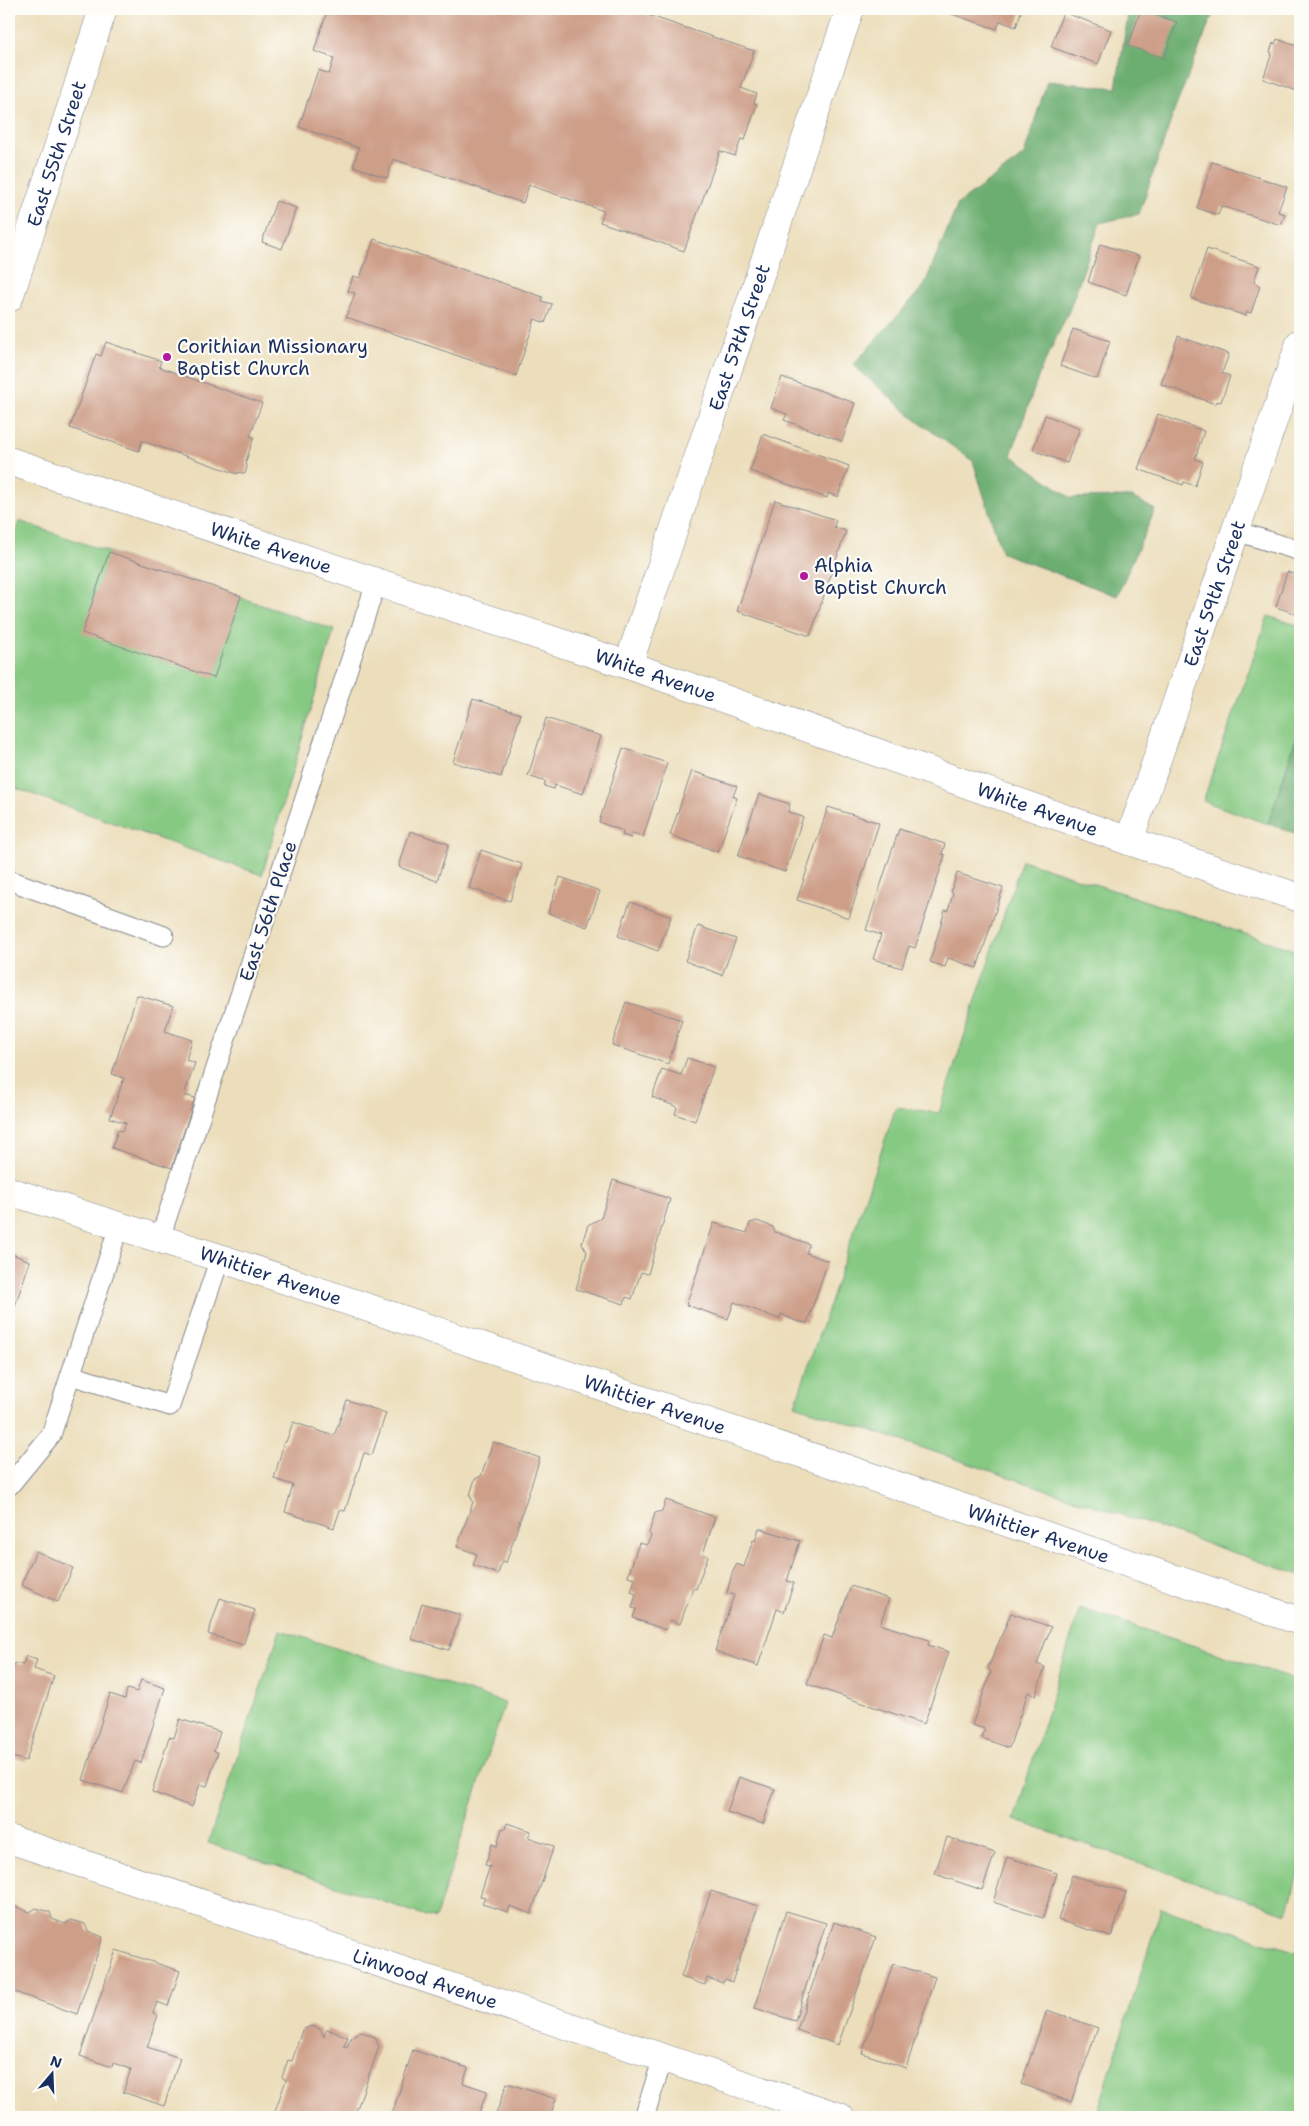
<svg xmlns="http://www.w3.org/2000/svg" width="1309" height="2126" font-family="'Shantell Sans',sans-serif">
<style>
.green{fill:#86c982;stroke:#507c70}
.forest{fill:#6cad70;stroke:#446e67}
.building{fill:#cd9e88}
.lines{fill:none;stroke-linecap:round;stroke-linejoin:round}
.lane-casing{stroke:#84868c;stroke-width:21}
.street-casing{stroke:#84868c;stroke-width:29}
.primary-casing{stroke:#84868c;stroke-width:29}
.lane{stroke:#fff;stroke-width:19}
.street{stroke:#fff;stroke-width:28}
.primary{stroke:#fff;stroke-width:28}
.poi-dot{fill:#b5179e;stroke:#fdfcf7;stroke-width:2}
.labels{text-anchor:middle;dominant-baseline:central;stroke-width:4.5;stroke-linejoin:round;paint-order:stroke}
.street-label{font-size:19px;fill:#1b2f5e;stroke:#fdfcf7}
.poi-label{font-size:19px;fill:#1b2f5e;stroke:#fdfcf7;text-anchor:start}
</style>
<rect width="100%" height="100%" fill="#fdfcf7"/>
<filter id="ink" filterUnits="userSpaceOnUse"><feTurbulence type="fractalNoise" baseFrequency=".02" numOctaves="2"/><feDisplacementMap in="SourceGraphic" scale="10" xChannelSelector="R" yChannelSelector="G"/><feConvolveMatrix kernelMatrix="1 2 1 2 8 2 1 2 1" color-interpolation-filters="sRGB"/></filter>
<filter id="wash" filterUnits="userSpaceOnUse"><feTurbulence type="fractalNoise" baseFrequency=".0096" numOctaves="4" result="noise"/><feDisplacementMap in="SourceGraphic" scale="20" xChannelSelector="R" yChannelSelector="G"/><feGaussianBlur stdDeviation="1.12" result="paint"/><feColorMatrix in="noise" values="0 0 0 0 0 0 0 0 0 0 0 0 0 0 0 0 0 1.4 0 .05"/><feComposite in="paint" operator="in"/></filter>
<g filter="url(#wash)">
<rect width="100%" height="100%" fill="#ecdebb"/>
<g class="green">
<polygon points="19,521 334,630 262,875 9,786 9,553"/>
<polygon points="1268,616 1300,626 1300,727 1268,824 1203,801"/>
<polygon points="1022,860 1300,952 1300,1575 795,1405 896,1107 939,1113"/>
<polygon points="1080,1608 1300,1681 1300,1868 1287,1913 1014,1820"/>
<polygon points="280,1630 505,1703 435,1919 208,1843"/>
<polygon points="1161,1908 1300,1953 1300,2117 1096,2117"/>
</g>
<g class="forest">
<polygon points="1129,9 1215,9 1176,106 1139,214 1100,223 1069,311 1040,372 1011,455 1071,498 1132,497 1155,510 1117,596 1002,553 973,461 916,420 853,365 924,286 958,204 1024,155 1047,81 1116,88"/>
<polygon points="1300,727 1300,835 1268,824"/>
</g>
<g id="blocks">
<g class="building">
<polygon points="328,9 630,9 754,51 741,88 757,94 754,103 757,104 745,140 741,139 735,156 720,151 684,251 600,222 604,211 529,185 523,203 393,159 387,178 353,166 359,148 299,127 318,70 329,74 334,58 314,51"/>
<polygon points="936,9 1022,9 1016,27 1000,21 997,29"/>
<polygon points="1141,10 1177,22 1164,58 1128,46"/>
<polygon points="1063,12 1111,30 1098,64 1051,47"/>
<polygon points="1277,39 1300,47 1300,92 1263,79 1272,53 1270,52 1273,43 1275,44"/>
<polygon points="1212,162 1287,187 1278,212 1285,214 1281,225 1221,206 1218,215 1197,208"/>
<polygon points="276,201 296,208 282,249 262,242"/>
<polygon points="374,239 543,297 542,301 552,304 545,323 535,319 516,376 346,317 355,293 348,291 353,276 360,278"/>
<polygon points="1100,244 1139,256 1126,295 1088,282"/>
<polygon points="1207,249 1259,266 1254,282 1260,286 1251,313 1247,312 1246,316 1191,298"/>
<polygon points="1073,329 1110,341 1097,379 1060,366"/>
<polygon points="1178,336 1229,354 1222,373 1230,376 1221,402 1216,401 1215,404 1161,384"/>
<polygon points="106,342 161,361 159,367 262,403 250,436 254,437 246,461 247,467 245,474 238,472 238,474 142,441 139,451 70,428 96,354 101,356"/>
<polygon points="782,377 855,403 842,441 784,420 787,414 771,408"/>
<polygon points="1158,414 1204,431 1195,459 1203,462 1195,486 1184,482 1183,485 1138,469"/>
<polygon points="1045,415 1080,428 1067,463 1033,450"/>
<polygon points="763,434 849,466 838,497 828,493 827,498 750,471"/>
<polygon points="775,500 836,520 834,527 846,531 810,636 737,611"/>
<polygon points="109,552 241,596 214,678 82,633"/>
<polygon points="1287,572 1300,576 1300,615 1276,607"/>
<polygon points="473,699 521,714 501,777 453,762"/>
<polygon points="546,718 601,736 583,794 555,785 554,789 544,786 546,782 528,776"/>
<polygon points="623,748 667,763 643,837 632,833 631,838 622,835 623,831 599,822"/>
<polygon points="692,771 737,786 733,796 737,798 718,852 670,835"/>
<polygon points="759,794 790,804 788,812 803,817 785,872 738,856"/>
<polygon points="828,807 879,823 849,918 797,900"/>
<polygon points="899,829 945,844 942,854 945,855 915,948 909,946 902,968 873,959 881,935 866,930"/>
<polygon points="410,831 449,844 437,881 399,867"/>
<polygon points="481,850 522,864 510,901 469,888"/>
<polygon points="957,873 1003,888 977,968 948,958 945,967 930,962 945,910 948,911 953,893 951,892"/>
<polygon points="560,877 600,891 587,927 548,913"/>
<polygon points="630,902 671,917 658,951 618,936"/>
<polygon points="698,926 736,939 722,975 685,961"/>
<polygon points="137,995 173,1006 165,1031 192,1040 186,1060 195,1063 184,1095 195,1098 172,1168 112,1148 118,1130 123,1131 126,1123 110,1118 124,1078 112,1074"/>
<polygon points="626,1002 682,1020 668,1064 612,1045"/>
<polygon points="687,1058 714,1067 695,1121 675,1114 677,1107 652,1097 662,1069 681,1075"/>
<polygon points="613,1180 670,1199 648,1274 641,1272 632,1299 626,1297 624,1304 576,1289 587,1252 582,1243 588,1225 601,1218"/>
<polygon points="757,1221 773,1227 775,1232 809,1244 806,1253 828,1261 807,1323 796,1321 781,1314 779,1319 734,1302 728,1319 686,1305 714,1223 747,1233 750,1223"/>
<polygon points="9,1253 30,1261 9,1324"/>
<polygon points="347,1400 386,1413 372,1455 364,1453 345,1511 340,1510 334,1528 285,1512 293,1485 274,1479 284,1442 286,1442 293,1422 334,1436"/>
<polygon points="493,1442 540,1458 506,1563 502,1562 498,1574 473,1565 477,1554 457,1547 473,1502 470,1495 475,1479 481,1476"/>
<polygon points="666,1500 715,1517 703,1554 708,1556 696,1589 693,1588 680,1624 670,1620 666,1630 633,1618 636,1609 632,1608 636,1594 631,1592 635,1578 628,1576 639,1543 647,1545 651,1536 649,1533 655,1513 662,1511"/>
<polygon points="759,1528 800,1541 787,1581 794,1583 784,1612 777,1609 758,1666 715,1651 734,1595 727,1593 732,1573 737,1564 744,1567 753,1540 755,1541"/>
<polygon points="36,1551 73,1568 58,1602 21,1585"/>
<polygon points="851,1586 889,1599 880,1624 929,1640 928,1645 949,1652 924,1724 807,1684 824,1635 832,1638"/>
<polygon points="220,1598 255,1610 243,1645 208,1634"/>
<polygon points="422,1603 460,1615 449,1650 411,1639"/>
<polygon points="1011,1613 1051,1627 1037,1664 1045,1667 1036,1695 1028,1692 1009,1748 982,1738 985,1729 972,1725 991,1672 988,1668"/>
<polygon points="26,1656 37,1660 34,1669 54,1676 26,1761 9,1756 9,1682 15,1663 23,1665"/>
<polygon points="141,1680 165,1688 141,1763 135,1761 123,1793 83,1780 110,1694 125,1699 127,1689 137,1692"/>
<polygon points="180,1719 220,1732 214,1751 218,1752 207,1786 200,1784 192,1807 152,1792 169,1737 174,1738"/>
<polygon points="739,1777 775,1789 763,1824 727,1812"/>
<polygon points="507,1823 531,1831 528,1837 554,1846 531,1914 510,1906 508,1912 482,1904 485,1897 480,1896 490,1866 485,1865 492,1844 497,1846 502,1828 505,1829"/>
<polygon points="947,1837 995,1853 982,1890 935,1874"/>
<polygon points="1007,1857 1057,1873 1043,1918 993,1902"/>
<polygon points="1072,1875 1126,1892 1111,1937 1058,1920"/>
<polygon points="711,1891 758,1906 732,1982 725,1979 723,1983 707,1978 705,1985 681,1977"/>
<polygon points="14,1906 30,1912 36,1908 50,1912 52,1919 65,1924 71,1920 85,1924 88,1931 103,1937 77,2014 9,1990 9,1923"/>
<polygon points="786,1911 826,1923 795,2021 755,2008"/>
<polygon points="834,1922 876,1937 838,2045 797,2030"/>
<polygon points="116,1950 180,1971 168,2006 157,2002 153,2013 158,2015 147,2047 180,2058 164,2106 123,2092 131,2069 113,2063 112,2067 80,2056"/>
<polygon points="893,1964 935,1977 906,2068 862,2053"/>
<polygon points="1047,2010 1098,2028 1071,2102 1021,2084"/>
<polygon points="311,2026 320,2029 324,2037 327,2029 348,2037 344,2046 347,2047 351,2038 360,2031 375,2037 379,2047 354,2117 273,2117 286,2080 282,2077 288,2060 292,2061 302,2030"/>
<polygon points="413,2050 468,2068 463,2083 487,2091 478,2117 391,2117"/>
<polygon points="507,2083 556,2099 550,2117 495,2117"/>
</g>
</g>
</g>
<g filter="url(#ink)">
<use href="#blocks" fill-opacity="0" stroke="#84868c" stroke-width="1"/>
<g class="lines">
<defs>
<g id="lane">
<polyline points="1236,531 1300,551"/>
<polyline points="9,880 164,936"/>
<polyline points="160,1238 376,583"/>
<polyline points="71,1375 170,1406 220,1258"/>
<polyline points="9,1486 51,1435 119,1226"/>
<polyline points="644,2117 663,2058"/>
</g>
<g id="street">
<path id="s1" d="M 9,461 L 628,665 L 1129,841 L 1300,898"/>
<path id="s2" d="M 628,665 L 850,9"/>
<path id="s3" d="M 1129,841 L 1300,343"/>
<path id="s4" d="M 9,1191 L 220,1258 L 1300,1621"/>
<path id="s5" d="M 9,1839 L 840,2117"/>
</g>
<g id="primary">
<path id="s6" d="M 9,298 L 103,9"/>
</g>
</defs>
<use href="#lane" class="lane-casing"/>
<use href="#street" class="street-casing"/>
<use href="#primary" class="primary-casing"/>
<use href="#lane" class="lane"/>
<use href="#street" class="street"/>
<use href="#primary" class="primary"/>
</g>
</g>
<g class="poi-dot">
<circle cx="167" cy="357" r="5"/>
<circle cx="804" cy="576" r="5"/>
</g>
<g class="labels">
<g class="street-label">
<text stroke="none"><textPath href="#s6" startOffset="152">East 55th Street</textPath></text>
<text stroke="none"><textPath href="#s2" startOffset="346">East 57th Street</textPath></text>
<text stroke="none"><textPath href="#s1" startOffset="276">White Avenue</textPath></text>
<text stroke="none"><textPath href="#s3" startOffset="262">East 59th Street</textPath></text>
<text stroke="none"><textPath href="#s1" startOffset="681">White Avenue</textPath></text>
<text stroke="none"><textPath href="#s1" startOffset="1086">White Avenue</textPath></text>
<text transform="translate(268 911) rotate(-72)">East 56th Place</text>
<text stroke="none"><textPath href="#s4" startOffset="275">Whittier Avenue</textPath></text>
<text stroke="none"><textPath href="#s4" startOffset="680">Whittier Avenue</textPath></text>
<text stroke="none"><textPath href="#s4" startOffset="1085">Whittier Avenue</textPath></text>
<text stroke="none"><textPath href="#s5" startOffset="439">Linwood Avenue</textPath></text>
</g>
<g class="poi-label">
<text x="177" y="346">Corithian Missionary<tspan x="177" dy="22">Baptist Church</tspan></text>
<text x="814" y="565">Alphia<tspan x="814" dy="22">Baptist Church</tspan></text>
</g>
</g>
<rect width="1309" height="2126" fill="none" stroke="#fdfcf7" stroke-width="30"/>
<g transform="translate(52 2074) rotate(19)" stroke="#fdfcf7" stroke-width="4" paint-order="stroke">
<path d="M0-4L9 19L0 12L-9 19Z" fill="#1b2f5e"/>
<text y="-8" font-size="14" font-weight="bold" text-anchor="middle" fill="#1b2f5e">N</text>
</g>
</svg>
